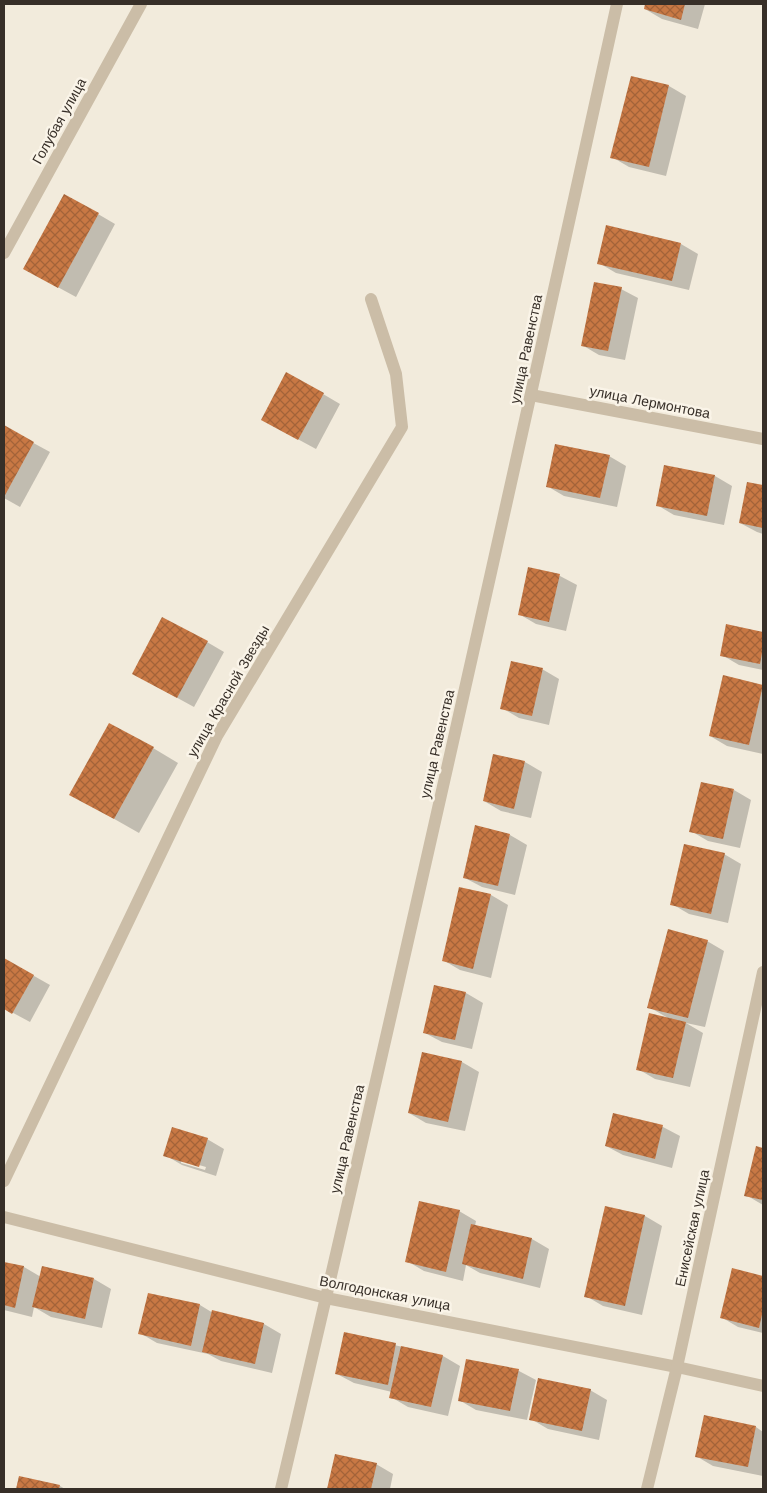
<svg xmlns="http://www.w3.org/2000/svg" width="767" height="1493" font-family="'Work Sans',sans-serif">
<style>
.shadow{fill:#0003;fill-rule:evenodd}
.building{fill:url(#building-cross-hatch)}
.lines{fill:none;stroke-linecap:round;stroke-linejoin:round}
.street{stroke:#cbbda7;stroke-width:12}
.labels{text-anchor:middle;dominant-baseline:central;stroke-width:5;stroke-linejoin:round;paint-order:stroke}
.street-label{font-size:14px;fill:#372f28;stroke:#faf4e8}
</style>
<defs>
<pattern id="building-cross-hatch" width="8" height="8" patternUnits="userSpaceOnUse" patternTransform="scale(1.25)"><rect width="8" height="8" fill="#c87844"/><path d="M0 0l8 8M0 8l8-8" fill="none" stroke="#a36339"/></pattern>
</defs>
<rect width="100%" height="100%" fill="#f2ebdc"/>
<g class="shadow">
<polygon points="646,4 705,4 698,29 662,19 645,9"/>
<polygon points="632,77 669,86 686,96 666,176 629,167 612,157"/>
<polygon points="98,214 115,224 76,297 41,278"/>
<polygon points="681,244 698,254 689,290 616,273 599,263"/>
<polygon points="621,289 638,298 625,360 599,355 582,345"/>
<polygon points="323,394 340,404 316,449 279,429"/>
<polygon points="4,427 50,452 20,507 4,498"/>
<polygon points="609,456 626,466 617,507 564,496 547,486"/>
<polygon points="715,476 732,486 724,525 674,515 657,505"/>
<polygon points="748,484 763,487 763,534 757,532 740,523"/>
<polygon points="529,568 560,576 577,585 566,631 536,624 519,614"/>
<polygon points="727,626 763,633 763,670 739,665 722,655"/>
<polygon points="207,642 224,652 194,707 150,683"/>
<polygon points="542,669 559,679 549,725 519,718 502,708"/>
<polygon points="724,677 763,686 763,754 727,746 710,736"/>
<polygon points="153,748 178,763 139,833 95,808"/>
<polygon points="494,755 525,762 542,772 531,818 501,811 484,801"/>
<polygon points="734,790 751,800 740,848 708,841 691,831"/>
<polygon points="510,835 527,845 515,895 482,887 465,878"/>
<polygon points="724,854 741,864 728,923 689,914 672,904"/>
<polygon points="460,888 491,895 508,905 491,978 460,970 443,960"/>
<polygon points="707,941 724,951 705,1027 686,1023 703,1033 690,1087 655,1079 638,1069 668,1018 649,1007"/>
<polygon points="4,959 50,985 30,1022 4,1008"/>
<polygon points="435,986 466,993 483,1003 472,1049 442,1042 425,1033"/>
<polygon points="462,1062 479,1072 465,1131 426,1123 409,1113"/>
<polygon points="663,1127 680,1136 672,1168 623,1155 606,1146"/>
<path d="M 207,1139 L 224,1149 L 216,1176 L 182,1165 L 165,1155 ZM 181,1160 L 206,1167 L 205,1170 L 181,1163 Z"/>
<polygon points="757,1148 763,1149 763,1205 746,1195"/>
<polygon points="606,1208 645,1216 662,1226 642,1315 603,1306 586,1296"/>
<polygon points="459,1211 476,1221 475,1226 532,1239 549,1249 540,1288 480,1273 466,1265 463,1281 424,1271 407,1261"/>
<polygon points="4,1263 24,1267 41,1277 43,1268 94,1279 111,1289 102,1328 51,1317 34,1307 32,1317 4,1310"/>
<polygon points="733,1270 763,1277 763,1333 738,1327 721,1317"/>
<polygon points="149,1294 200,1305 213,1313 264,1324 281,1334 272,1373 221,1361 208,1354 157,1343 140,1333"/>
<polygon points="345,1334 443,1356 460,1366 448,1416 408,1407 391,1397 392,1392 354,1383 337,1374"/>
<polygon points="519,1371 536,1380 527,1420 476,1410 459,1400"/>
<polygon points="590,1390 607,1400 599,1440 548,1429 531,1419"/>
<polygon points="756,1427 763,1432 763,1476 713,1466 696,1456"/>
<polygon points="336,1456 376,1464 393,1474 390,1489 329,1489"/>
<polygon points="19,1477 60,1486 65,1489 17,1489"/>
</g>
<g class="building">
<polygon points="645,4 685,4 681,20 644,9"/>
<polygon points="631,76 669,85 649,167 610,158"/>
<polygon points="64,194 99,213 58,288 23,269"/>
<polygon points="606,225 681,243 672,281 597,264"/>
<polygon points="594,282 622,287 608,351 581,346"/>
<polygon points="286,372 324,393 298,440 261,420"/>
<polygon points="4,425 34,442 4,497"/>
<polygon points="555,444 610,455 600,498 546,487"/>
<polygon points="664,465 715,475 707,516 656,506"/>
<polygon points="747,482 763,485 763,528 739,523"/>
<polygon points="528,567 560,574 549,622 518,615"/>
<polygon points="162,617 208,641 177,698 132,674"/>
<polygon points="726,624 763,632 763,647 760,664 720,656"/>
<polygon points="511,661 543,668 532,716 500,709"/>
<polygon points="723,675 763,685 749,745 709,736"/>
<polygon points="109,723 154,747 114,819 69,795"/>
<polygon points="493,754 525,761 514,809 483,801"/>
<polygon points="701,782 734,789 723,839 689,832"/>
<polygon points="475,825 510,834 498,886 463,878"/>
<polygon points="684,844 725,853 711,914 670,905"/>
<polygon points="459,887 491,894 473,969 442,961"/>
<polygon points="668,929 708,940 688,1018 647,1008"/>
<polygon points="4,958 34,975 12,1014 4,1009"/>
<polygon points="434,985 466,992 455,1040 423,1033"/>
<polygon points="649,1013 686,1022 673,1078 636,1070"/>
<polygon points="422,1052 462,1061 448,1122 408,1113"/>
<polygon points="613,1113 663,1125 655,1159 605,1146"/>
<polygon points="172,1127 208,1138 199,1167 163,1156"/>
<polygon points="756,1146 763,1148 763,1200 744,1196"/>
<polygon points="419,1201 460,1210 446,1272 405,1262"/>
<polygon points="605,1206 645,1215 625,1306 584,1297"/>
<polygon points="471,1224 532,1238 523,1279 462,1264"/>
<polygon points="4,1262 24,1266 15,1308 4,1305"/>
<polygon points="42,1266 94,1278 85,1319 32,1307"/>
<polygon points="732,1268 763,1276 763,1310 759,1328 720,1318"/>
<polygon points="148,1293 200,1304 191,1346 138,1334"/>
<polygon points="212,1310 264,1323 255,1364 202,1352"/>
<polygon points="344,1332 396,1343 388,1385 335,1374"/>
<polygon points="401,1346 443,1355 431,1407 389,1398"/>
<polygon points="466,1359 519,1369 510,1411 458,1401"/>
<polygon points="538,1378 591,1389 582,1431 529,1420"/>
<polygon points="704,1415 756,1426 748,1467 695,1457"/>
<polygon points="335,1454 377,1463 371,1489 327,1489"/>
<polygon points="19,1476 60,1485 59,1489 16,1489"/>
</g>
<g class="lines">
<g class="street">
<polyline points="4,253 141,4"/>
<polyline points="531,395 763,439"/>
<polyline points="4,1181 217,736 402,427 396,374 371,299"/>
<polyline points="4,1217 326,1298 677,1367 763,1386"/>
<path d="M 281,1489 C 398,995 508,500 617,4"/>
<polyline points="647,1489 677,1367 763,972"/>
</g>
</g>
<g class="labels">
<g class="street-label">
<text transform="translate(59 121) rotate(-61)">Голубая улица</text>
<text transform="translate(526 349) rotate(-78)">улица Равенства</text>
<text transform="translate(650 402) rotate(11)">улица Лермонтова</text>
<text transform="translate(228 691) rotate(-60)">улица Красной Звезды</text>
<text transform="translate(437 744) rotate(-77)">улица Равенства</text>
<text transform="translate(347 1139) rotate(-77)">улица Равенства</text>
<text transform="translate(692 1228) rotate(-78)">Енисейская улица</text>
<text transform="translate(385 1293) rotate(11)">Волгодонская улица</text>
</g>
</g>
<rect width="767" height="1493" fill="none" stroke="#372f28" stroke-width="10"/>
</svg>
